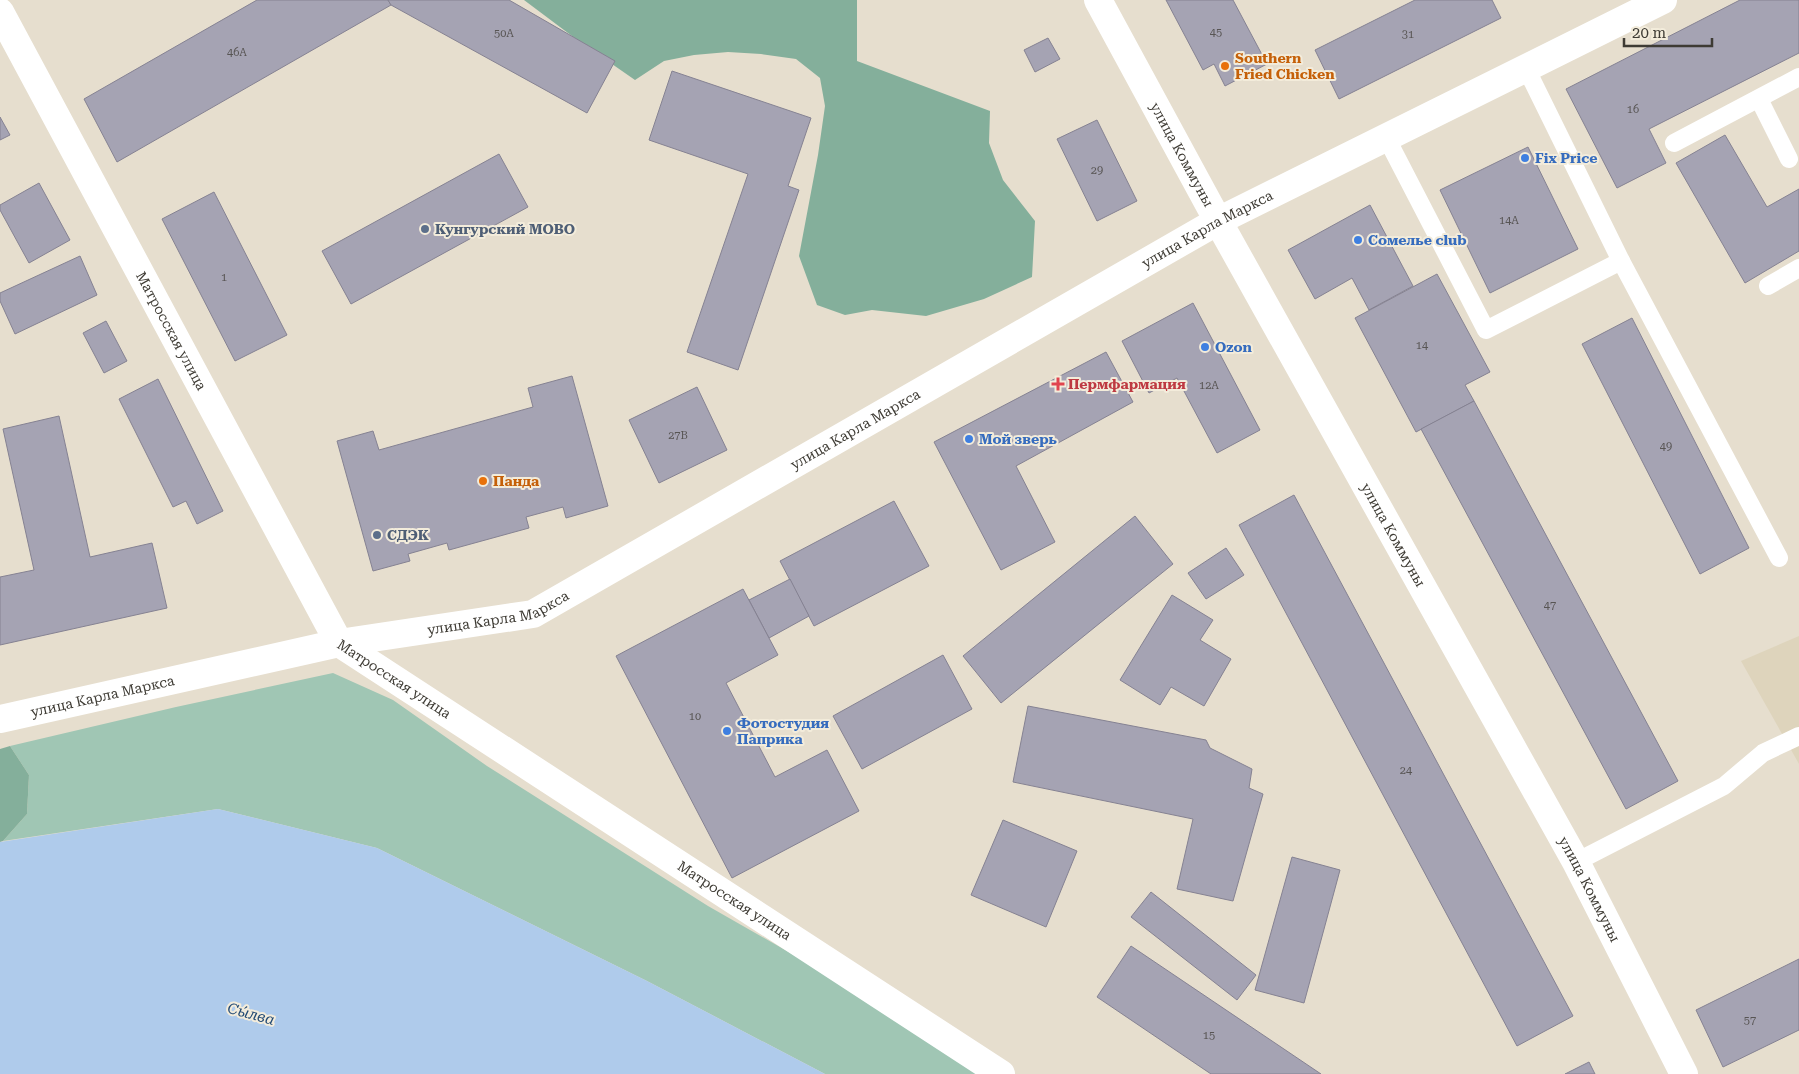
<svg xmlns="http://www.w3.org/2000/svg" width="1799" height="1074" font-family="'Roboto Serif',serif">
<style>
.built{fill:#ded4bc}
.green{fill:#a0c6b4}
.forest{fill:#84af9b}
.water{fill:#afcbeb}
.building{fill:#a5a3b3;stroke:#858292}
.lines{fill:none;stroke-linecap:round;stroke-linejoin:round}
.lane{stroke:#fff;stroke-width:18}
.street{stroke:#fff;stroke-width:28}
.food-dot{fill:#e8710a;stroke:#f3ecdb;stroke-width:2}
.shop-dot{fill:#3f7fe0;stroke:#f3ecdb;stroke-width:2}
.service-dot{fill:#5c6f8a;stroke:#f3ecdb;stroke-width:2}
.health-dot{fill:#e0444e;stroke:#f3ecdb;stroke-width:2}
.labels{text-anchor:middle;dominant-baseline:central;stroke-width:4;stroke-linejoin:round;paint-order:stroke}
.number-label{font-size:11px;fill:#585554}
.food-label{font-size:14px;font-weight:bold;fill:#c56008;stroke:#f3ecdb;text-anchor:start}
.street-label{font-size:14px;fill:#3e3b34;stroke:#f3ecdb}
.shop-label{font-size:14px;font-weight:bold;fill:#366cbe;stroke:#f3ecdb;text-anchor:start}
.service-label{font-size:14px;font-weight:bold;fill:#4e5e75;stroke:#f3ecdb;text-anchor:start}
.health-label{font-size:14px;font-weight:bold;fill:#be3a42;stroke:#f3ecdb;text-anchor:start}
.water-label{font-size:15px;font-style:italic;fill:#224a74;stroke:#f3ecdb}
</style>
<rect width="100%" height="100%" fill="#e6dece"/>
<polygon class="built" points="1799,636 1799,764 1741,661"/>
<polygon class="green" points="333,673 393,700 487,766 708,906 983,1063 998,1074 825,1074 647,981 377,848 218,809 3,841 27,814 29,775 10,746 176,707"/>
<g class="forest">
<polygon points="524,0 857,0 857,61 990,111 989,143 1003,180 1035,221 1032,277 984,299 926,316 872,310 845,315 817,305 799,256 818,155 825,106 820,78 796,59 761,54 728,52 694,55 664,61 635,80 576,39"/>
<polygon points="10,746 29,775 27,814 3,841 0,842 0,749"/>
</g>
<polygon class="water" points="218,809 377,848 647,981 825,1074 0,1074 0,842"/>
<g class="building">
<polygon points="257,0 388,0 391,5 117,162 84,99"/>
<polygon points="388,0 509,0 615,61 587,113 391,5"/>
<polygon points="1166,0 1233,0 1267,64 1225,86 1214,64 1203,70"/>
<polygon points="1415,0 1492,0 1501,18 1339,99 1315,50"/>
<polygon points="1740,0 1799,0 1799,53 1649,129 1666,163 1617,188 1566,89"/>
<polygon points="1048,38 1060,59 1035,72 1024,50"/>
<polygon points="672,71 811,118 788,186 799,190 738,370 687,352 748,174 649,140"/>
<polygon points="0,117 10,135 0,140"/>
<polygon points="1097,120 1137,201 1097,221 1057,139"/>
<polygon points="1725,135 1767,207 1799,189 1799,251 1745,283 1676,163"/>
<polygon points="1528,147 1578,249 1490,293 1440,190"/>
<polygon points="499,154 528,207 351,304 322,251"/>
<polygon points="39,183 70,240 29,263 0,210 0,205"/>
<polygon points="214,192 287,335 235,361 162,219"/>
<polygon points="1370,205 1413,286 1369,310 1352,278 1315,299 1288,250"/>
<polygon points="80,256 97,295 15,334 0,301 0,293"/>
<polygon points="1437,274 1490,372 1465,385 1474,401 1416,432 1355,318"/>
<polygon points="1193,303 1260,430 1217,453 1177,378 1149,393 1122,341"/>
<polygon points="1632,318 1749,548 1700,574 1582,344"/>
<polygon points="106,321 127,361 104,373 83,333"/>
<polygon points="1106,352 1133,402 1016,466 1055,542 1001,570 934,442"/>
<polygon points="572,376 608,506 566,518 563,507 526,517 529,528 449,550 447,543 408,554 410,561 373,571 337,441 373,431 379,450 533,407 528,388"/>
<polygon points="158,379 223,511 197,524 186,501 173,507 119,399"/>
<polygon points="697,387 727,450 659,483 629,420"/>
<polygon points="1474,401 1678,781 1626,809 1421,429"/>
<polygon points="59,416 90,557 152,543 167,608 0,645 0,577 34,570 3,429"/>
<polygon points="1294,495 1573,1016 1517,1046 1239,525"/>
<polygon points="894,501 929,566 814,626 780,561"/>
<polygon points="1135,516 1173,564 1001,703 963,656"/>
<polygon points="1226,548 1244,575 1206,599 1188,573"/>
<polygon points="790,579 809,616 769,638 749,600"/>
<polygon points="743,589 778,655 726,683 775,777 827,750 859,811 732,878 616,656"/>
<polygon points="1172,595 1213,620 1200,640 1231,659 1204,706 1171,687 1160,705 1120,680"/>
<polygon points="943,655 972,709 862,769 833,716"/>
<polygon points="1028,706 1206,740 1210,748 1252,769 1249,788 1263,794 1233,901 1177,889 1193,819 1013,782"/>
<polygon points="1003,820 1077,851 1046,927 971,895"/>
<polygon points="1292,857 1340,870 1304,1003 1255,990"/>
<polygon points="1151,892 1256,975 1237,1000 1131,917"/>
<polygon points="1131,946 1321,1074 1211,1074 1097,997"/>
<polygon points="1799,959 1799,1030 1723,1067 1696,1010"/>
<polygon points="1589,1062 1595,1074 1565,1074"/>
</g>
<g class="lines">
<g class="lane">
<polyline points="1526,68 1621,261"/>
<polyline points="1759,99 1789,159"/>
<polyline points="1386,137 1486,330 1621,261 1779,558"/>
<polyline points="1674,143 1799,77"/>
<polyline points="1768,286 1799,268"/>
<polyline points="1576,862 1724,786 1763,753 1799,736"/>
</g>
<g class="street">
<path id="s1" d="M 1098,0 L 1218,221 L 1576,862 L 1684,1074"/>
<path id="s2" d="M 0,12 L 339,643 L 1001,1074"/>
<path id="s3" d="M 0,719 L 339,643 L 533,614 L 1218,221 L 1663,0"/>
</g>
</g>
<g class="food-dot">
<circle cx="1225" cy="66" r="5"/>
<circle cx="483" cy="481" r="5"/>
</g>
<g class="shop-dot">
<circle cx="1525" cy="158" r="5"/>
<circle cx="1358" cy="240" r="5"/>
<circle cx="1205" cy="347" r="5"/>
<circle cx="969" cy="439" r="5"/>
<circle cx="727" cy="731" r="5"/>
</g>
<g class="service-dot">
<circle cx="425" cy="229" r="5"/>
<circle cx="377" cy="535" r="5"/>
</g>
<path class="health-dot" d="M1055.5 376.5h5v5h5v5h-5v5h-5v-5h-5v-5h5z"/>
<g class="labels">
<g class="number-label">
<text x="1216" y="32">45</text>
<text x="504" y="33">50А</text>
<text x="1408" y="34">31</text>
<text x="237" y="52">46А</text>
<text x="1633" y="109">16</text>
<text x="1097" y="170">29</text>
<text x="1509" y="220">14А</text>
<text x="224" y="277">1</text>
<text x="1422" y="345">14</text>
<text x="1209" y="385">12А</text>
<text x="678" y="435">27В</text>
<text x="1666" y="446">49</text>
<text x="1550" y="605">47</text>
<text x="695" y="716">10</text>
<text x="1406" y="770">24</text>
<text x="1750" y="1020">57</text>
<text x="1209" y="1035">15</text>
</g>
<g class="food-label">
<text x="1235" y="58">Southern<tspan x="1235" dy="16">Fried Chicken</tspan></text>
<text x="493" y="481">Панда</text>
</g>
<g class="street-label">
<text stroke="none"><textPath href="#s1" startOffset="176">улица Коммуны</textPath></text>
<text stroke="none"><textPath href="#s3" startOffset="1320">улица Карла Маркса</textPath></text>
<text stroke="none"><textPath href="#s2" startOffset="362">Матросская улица</textPath></text>
<text stroke="none"><textPath href="#s3" startOffset="915">улица Карла Маркса</textPath></text>
<text stroke="none"><textPath href="#s1" startOffset="611">улица Коммуны</textPath></text>
<text stroke="none"><textPath href="#s3" startOffset="510">улица Карла Маркса</textPath></text>
<text stroke="none"><textPath href="#s2" startOffset="782">Матросская улица</textPath></text>
<text stroke="none"><textPath href="#s3" startOffset="105">улица Карла Маркса</textPath></text>
<text stroke="none"><textPath href="#s1" startOffset="1016">улица Коммуны</textPath></text>
<text stroke="none"><textPath href="#s2" startOffset="1188">Матросская улица</textPath></text>
</g>
<g class="shop-label">
<text x="1535" y="158">Fix Price</text>
<text x="1368" y="240">Сомелье club</text>
<text x="1215" y="347">Ozon</text>
<text x="979" y="439">Мой зверь</text>
<text x="737" y="723">Фотостудия<tspan x="737" dy="16">Паприка</tspan></text>
</g>
<g class="service-label">
<text x="435" y="229">Кунгурский МОВО</text>
<text x="387" y="535">СДЭК</text>
</g>
<g class="health-label">
<text x="1068" y="384">Пермфармация</text>
</g>
<g class="water-label">
<text transform="translate(251 1014) rotate(15)">Сы́лва</text>
</g>
</g>
<path d="M1624 38v8h88v-8" fill="none" stroke="#3e3b34" stroke-width="2.5"/>
<text x="1632" y="38" font-size="15" fill="#3e3b34" stroke="#f3ecdb" stroke-width="4" paint-order="stroke">20 m</text>
</svg>
